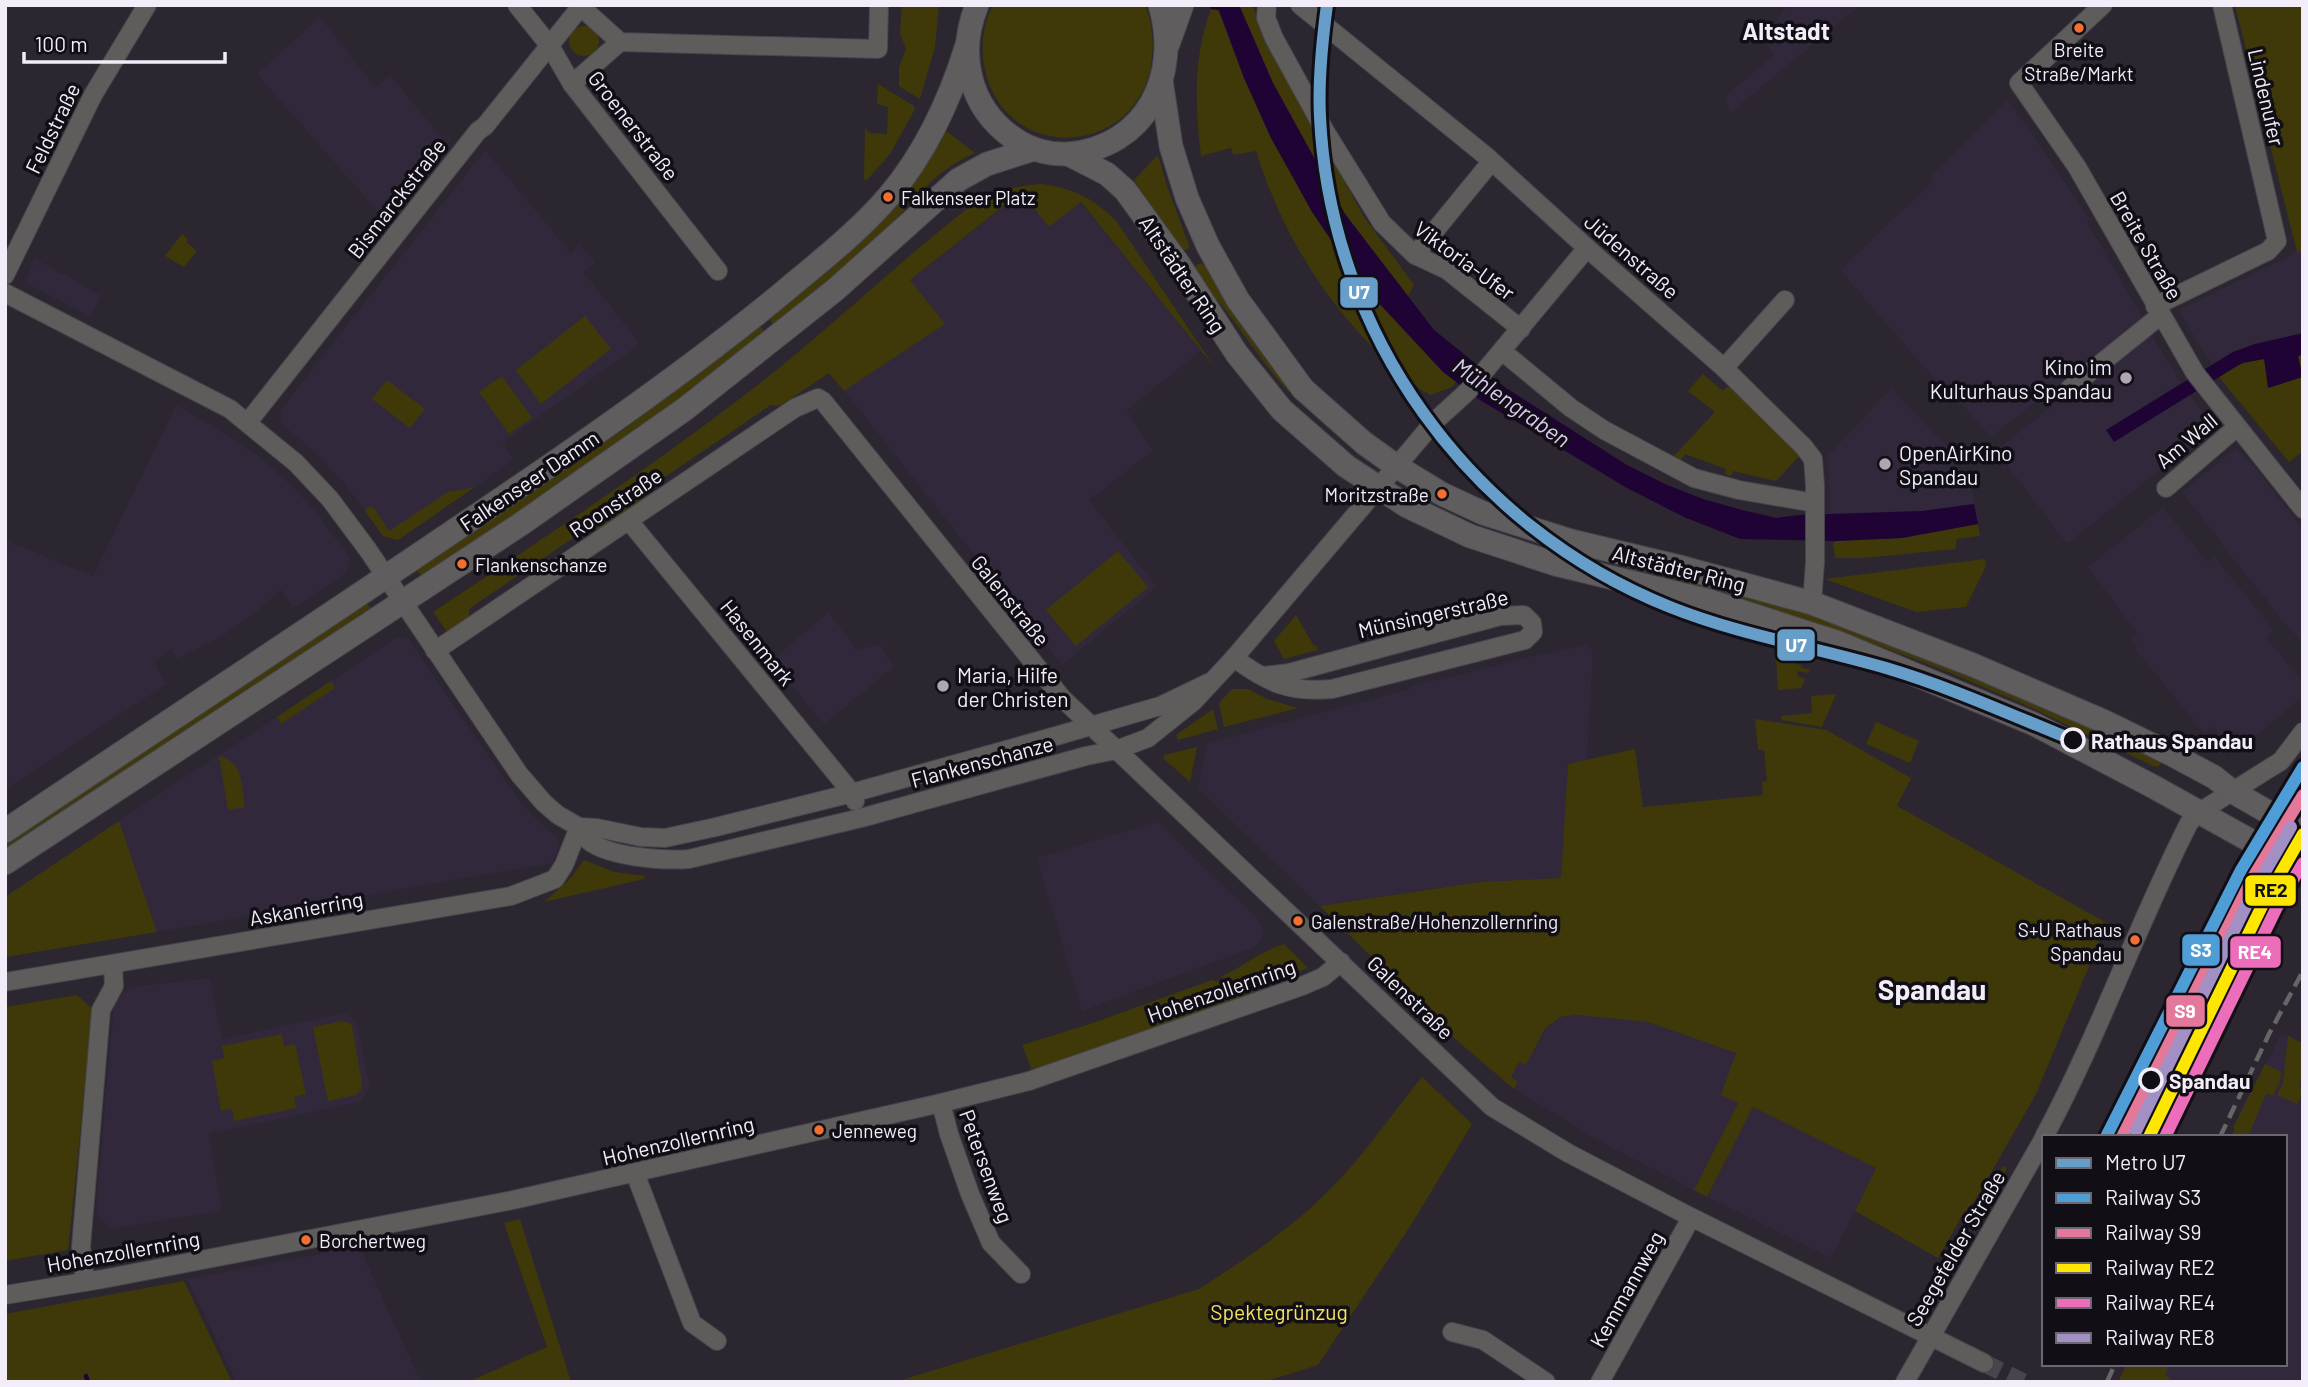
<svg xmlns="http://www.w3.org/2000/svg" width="2308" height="1387" font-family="Barlow,sans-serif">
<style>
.built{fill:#31283c}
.green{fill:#3f390a}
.water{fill:#200335}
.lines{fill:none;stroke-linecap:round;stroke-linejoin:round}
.stream{stroke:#200335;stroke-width:4.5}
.minor-tunnel{stroke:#49444e;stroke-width:18;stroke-dasharray:18 9;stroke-linecap:butt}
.minor-casing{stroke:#47434b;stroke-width:20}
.major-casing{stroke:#47434b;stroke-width:25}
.minor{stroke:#5e5d5c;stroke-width:18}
.major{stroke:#5f5d5e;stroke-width:23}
.tram{stroke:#676667;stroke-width:2}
.rail{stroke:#676667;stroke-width:4.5;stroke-dasharray:14 7;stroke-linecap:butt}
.rail-1-casing{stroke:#110e15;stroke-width:18}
.rail-2-casing{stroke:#110e15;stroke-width:18}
.rail-3-casing{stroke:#110e15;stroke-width:18}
.rail-4-casing{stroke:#110e15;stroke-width:18}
.rail-5-casing{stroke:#110e15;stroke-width:18}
.rail-1{stroke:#4f9dd6;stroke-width:12}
.rail-2{stroke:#e3789a;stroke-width:12}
.rail-3{stroke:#ffe600;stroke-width:12}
.rail-4{stroke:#ec6db9;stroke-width:12}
.rail-5{stroke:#a290c4;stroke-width:12}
.metro-1-casing{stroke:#110e15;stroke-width:18}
.metro-1{stroke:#669ec9;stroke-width:12}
.bus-dot{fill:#f46f30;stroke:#110e15;stroke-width:2.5}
.poi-dot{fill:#aca7b2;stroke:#110e15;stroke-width:2.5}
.stop-dot{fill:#110e15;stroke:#f2edf8;stroke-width:3.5}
.labels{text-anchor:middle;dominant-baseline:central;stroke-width:7;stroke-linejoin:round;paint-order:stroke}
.bus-label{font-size:19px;fill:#f2edf8;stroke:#110e15;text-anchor:start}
.street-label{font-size:21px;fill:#f2edf8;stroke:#110e15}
.poi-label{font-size:21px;fill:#f2edf8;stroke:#110e15;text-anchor:start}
.stop-label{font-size:21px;font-weight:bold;fill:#f2edf8;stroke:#110e15;text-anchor:start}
.park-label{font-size:21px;fill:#f3e35e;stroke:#110e15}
.water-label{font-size:23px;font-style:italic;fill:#dac7f1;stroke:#110e15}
.quarter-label{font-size:24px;font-weight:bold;fill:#f2edf8;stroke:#110e15}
.district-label{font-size:28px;font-weight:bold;fill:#f2edf8;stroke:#110e15}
.line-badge{stroke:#110e15;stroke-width:2.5}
.badge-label{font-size:19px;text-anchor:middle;font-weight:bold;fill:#fff}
.pale-badge-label{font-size:19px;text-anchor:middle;font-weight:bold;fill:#111}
</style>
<rect width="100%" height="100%" fill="#2b2630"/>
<g class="built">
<polygon points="1787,5 1860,5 1730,113 1725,96 1773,56 1765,38"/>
<polygon points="320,17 375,87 390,75 447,144 386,221 257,74"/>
<polygon points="2008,100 2076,198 2090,220 2087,222 2143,318 1991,437 1953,395 1950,397 1840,270 1933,181 1930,177"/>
<polygon points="485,150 571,253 579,243 595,262 584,272 640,344 503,443 514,460 398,540 383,536 345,484 319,456 282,424 281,409"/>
<polygon points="1021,192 1080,202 1201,351 1127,410 1153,451 1089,500 1157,587 1062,665 844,391 944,324 910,280"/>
<polygon points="2297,252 2303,252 2303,333 2255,344 2233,352 2212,364 2180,314 2181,309"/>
<polygon points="35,258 62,275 64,273 101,296 90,317 25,283"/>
<polygon points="2152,335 2181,383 2107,430 2114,441 2188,394 2214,426 2067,544 1998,453 1999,448 2061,399"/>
<polygon points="1891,388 1946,446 1973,492 1974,504 1922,511 1830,514 1828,456"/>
<polygon points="176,405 233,438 268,464 295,489 315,511 350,558 346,573 293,608 281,590 250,617 221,637 177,659 171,650 154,662 167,684 5,790 5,540 93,576"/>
<polygon points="2236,448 2249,463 2251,462 2303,529 2303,644 2269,605 2267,600 2222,546 2223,545 2182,492"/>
<polygon points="2163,507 2207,562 2214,556 2274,630 2266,637 2303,682 2303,697 2235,753 2213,727 2204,733 2136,650 2138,648 2130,639 2137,633 2088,567"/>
<polygon points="829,612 856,650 880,644 894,667 824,724 771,661"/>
<polygon points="396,638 408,638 514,793 535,818 557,837 559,848 552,863 157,932 119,821"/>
<polygon points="1588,645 1593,652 1587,759 1568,765 1562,878 1480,882 1320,906 1198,789 1207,743 1410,689 1410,686 1434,680 1435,681 1537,655"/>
<polygon points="1157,822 1259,920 1262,926 1263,937 1255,947 1082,1011 1037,858"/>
<polygon points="210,978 222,1039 344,1013 356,1020 370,1087 360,1102 209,1134 222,1211 109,1229 96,1213 114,1003 130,987"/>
<polygon points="1577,1015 1648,1022 1736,1053 1722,1095 1738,1102 1694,1190 1599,1141 1514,1089 1518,1082 1511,1078 1519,1062 1526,1065 1545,1030 1560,1017"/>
<polygon points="2282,1033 2303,1044 2303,1382 2118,1382 2127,1364 2285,1364 2285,1137 2231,1137 2235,1129 2233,1128 2250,1091 2257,1082"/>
<polygon points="1753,1107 1876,1168 1831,1258 1707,1197"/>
<polygon points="359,1246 421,1382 236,1382 187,1279"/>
</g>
<g class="green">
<polygon points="902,5 939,5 935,47 920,99 899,86 899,67 906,49 900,34"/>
<path d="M 993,5 L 1145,5 C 1152,22 1154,40 1152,58 C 1143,152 1016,168 987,78 C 980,55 981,27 993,5 Z"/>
<polygon points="1239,5 1252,5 1278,60 1364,217 1414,285 1408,296 1345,214 1273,83"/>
<polygon points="2235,5 2303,5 2303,252 2297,252"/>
<path d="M 1211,9 L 1218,10 L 1244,78 L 1271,138 L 1406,332 L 1456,382 L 1452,387 L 1431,395 L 1423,391 C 1343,331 1286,247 1256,151 L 1233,155 L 1231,148 L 1201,156 C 1195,105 1193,57 1211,9 Z"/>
<circle cx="584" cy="41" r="15"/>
<polygon points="878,84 914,106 915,109 890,154 866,181 864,179 865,128 869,133 887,134 888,107 877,104"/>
<path d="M 945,130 L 975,153 C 931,172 914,202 882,234 C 849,267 811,296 775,326 L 768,318 Z"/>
<polygon points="1158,155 1167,186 1190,248 1181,252 1134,180"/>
<path d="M 1042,184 C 1076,189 1093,198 1117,222 L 1215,368 L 1081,202 L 1049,227 L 1021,192 L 910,280 L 945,324 L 844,391 L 829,373 L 780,406 L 771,405 L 653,485 L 650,500 L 604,531 L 588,528 L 470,608 L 467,624 L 450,636 L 433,612 C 547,536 661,461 769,376 C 837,322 900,261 968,208 C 992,192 1014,186 1042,184 Z"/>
<polygon points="182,234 188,239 186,242 197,251 184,267 165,256"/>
<path d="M 1200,263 L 1205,265 C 1230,310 1257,351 1291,390 L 1289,392 C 1266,367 1248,340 1228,313 C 1217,298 1203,287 1194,270 L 1194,267 Z"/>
<polygon points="585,316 611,349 541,404 516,370"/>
<path d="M 759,324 L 765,333 C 654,420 538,498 422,577 L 416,569 L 626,428 Z"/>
<path d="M 2303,355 L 2303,451 L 2289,462 L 2218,376 C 2250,356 2267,360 2303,355 Z"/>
<polygon points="1703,374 1723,391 1728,386 1802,453 1776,481 1733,471 1731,476 1725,474 1726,469 1685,454 1680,462 1671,459 1715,412 1688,391"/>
<polygon points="502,376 532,418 509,434 479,392"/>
<polygon points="387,380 425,409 410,428 372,399"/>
<polygon points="475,487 398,540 383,536 365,511 369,506 374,508 389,531 448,492"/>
<polygon points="1978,524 1980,536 1957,539 1955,549 1864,558 1835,558 1833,543 1837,541 1902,538"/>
<polygon points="1118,551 1148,587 1076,646 1046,610"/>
<polygon points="1592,558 1743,591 1880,638 2092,727 2162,762 2158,767 2153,766 2030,707 1951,673 1832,628 1723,593"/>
<polygon points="1985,559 1986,566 1966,607 1916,612 1825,579"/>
<polygon points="366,602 372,610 5,855 5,842"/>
<polygon points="1296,615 1314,646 1317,646 1318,650 1284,659 1274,641"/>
<polygon points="1776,657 1801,665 1802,668 1810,669 1808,673 1797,671 1798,676 1805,679 1801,688 1778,690"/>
<polygon points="331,681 335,688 281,724 277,717"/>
<polygon points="1232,689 1248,689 1267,699 1298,708 1224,727 1219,703"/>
<polygon points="1836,694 1822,727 1782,720 1781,716 1812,713 1811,696"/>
<polygon points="1213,709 1218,729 1178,740 1176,735"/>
<polygon points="1755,719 1826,730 1911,778 1897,806 2107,923 2036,1094 1977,1197 1963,1214 1938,1258 1855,1211 1876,1168 1753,1107 1707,1197 1694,1190 1738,1103 1721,1095 1736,1053 1648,1022 1577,1015 1560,1017 1545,1029 1526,1065 1519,1062 1511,1077 1518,1082 1514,1089 1454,1038 1320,906 1480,882 1561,878 1568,764 1635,749 1643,807 1763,795 1762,782 1767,781 1764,750 1758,750"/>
<polygon points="1876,722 1919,741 1910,763 1866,744"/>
<polygon points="1197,747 1190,782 1163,758 1164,755"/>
<path d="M 219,756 C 244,762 241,785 245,807 L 228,810 Z"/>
<polygon points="119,821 157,932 5,957 5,897"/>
<polygon points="584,860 614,872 645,876 644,879 544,902 568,881"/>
<path d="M 1284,944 L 1308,968 L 1258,986 L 1220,977 C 1242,968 1260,951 1284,944 Z"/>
<polygon points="1212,980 1259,992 1038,1071 1033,1073 1022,1045 1093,1023"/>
<polygon points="77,995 93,1010 68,1250 5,1261 5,1007"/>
<polygon points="342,1021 348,1022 352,1026 362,1082 361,1090 356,1095 328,1101 313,1027"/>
<polygon points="282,1034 284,1046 295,1044 306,1094 294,1097 296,1108 234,1121 232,1109 221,1111 212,1061 224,1058 222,1046"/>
<polygon points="2288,1036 2303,1044 2303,1076 2299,1084 2302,1094 2297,1104 2277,1095 2283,1083"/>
<polygon points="2265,1064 2281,1072 2280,1081 2273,1096 2269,1094 2265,1096 2248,1137 2231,1137 2235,1129 2233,1128"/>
<path d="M 1422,1077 L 1472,1124 L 1411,1225 L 1318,1365 L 1264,1382 L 895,1382 L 1199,1289 C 1249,1257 1302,1221 1342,1177 C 1370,1146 1395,1110 1422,1077 Z"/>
<polygon points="2003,1166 2007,1169 1949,1265 1947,1264"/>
<polygon points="520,1219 571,1382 468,1382 547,1347 504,1223"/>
<polygon points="184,1281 232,1382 5,1382 5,1314"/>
<polygon points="2127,1364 2170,1364 2165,1375 2170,1378 2169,1382 2118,1382"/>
</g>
<g class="water">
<polygon points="1210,5 1239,5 1273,83 1345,214 1434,330 1506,388 1627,465 1665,484 1703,499 1742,510 1777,518 1799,515 1922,511 1974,504 1978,524 1902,538 1837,541 1740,539 1684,517 1627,488 1480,400 1443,372 1375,299 1346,262 1312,212 1271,138 1244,78 1219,10 1211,9"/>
<polygon points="2303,333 2303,355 2298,356 2303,377 2268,388 2264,359 2242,363 2114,442 2106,430 2233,352 2255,344"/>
</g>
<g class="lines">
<polyline class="stream" points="86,1376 88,1382"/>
<polyline class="minor-tunnel" points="1984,1363 2023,1382"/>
<defs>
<g id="minor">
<polyline points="517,5 550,46 572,84 718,271"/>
<polyline points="1267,5 1266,18 1274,38 1325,131 1382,223 1415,255 1447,270 1521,329"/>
<polyline points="1300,5 1486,156 1587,248 1724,368 1804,447 1813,459 1815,485 1815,562 1812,603"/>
<polyline points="2103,5 2019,83 2077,167 2195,373 2303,509"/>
<polyline points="581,7 620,42 878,49 879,5"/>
<polyline points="572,84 620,42"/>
<polyline points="1415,255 1491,162"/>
<polyline points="5,275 93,95 147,5"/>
<polyline points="5,293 230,409 296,463 330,499 368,550 519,774 544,803 558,815 579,827 597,828 641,837 665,838 716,827 852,793 1063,734 1160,706 1210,682"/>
<polyline points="2155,306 2268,251 2277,241 2222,5"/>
<polyline points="1502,351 1571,408 1604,430 1694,478 1739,490 1815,503"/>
<polyline points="1724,368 1785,300"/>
<polyline points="2069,389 2161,315"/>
<polyline points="248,422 478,131 485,126 582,5"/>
<polyline points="2166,488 2237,427"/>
<polyline points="629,521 852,793 855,801"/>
<polyline points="435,651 795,408 818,398 823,401 1062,698 1492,1107 1568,1153 1685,1214 1984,1363"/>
<path d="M 1234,658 C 1268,683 1290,693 1332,689 L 1525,640 L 1533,632 L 1532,623 L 1524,615 L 1500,616 L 1289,673 L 1263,676"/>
<path d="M 579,827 C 582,831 585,837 589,841 C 609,857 664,861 689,859 L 861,818 L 1086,756 L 1116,750 L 1148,738 L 1193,702 L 1234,658 L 1434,422 L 1468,391 L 1587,248"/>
<polyline points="5,982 511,896 555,879 564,865 579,827"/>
<polyline points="941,1103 949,1134 970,1194 991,1243 1021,1274"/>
<path d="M 2044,1137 C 2099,1035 2137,925 2189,823 L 2198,813 L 2281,761 L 2303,732"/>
<polyline points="635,1173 692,1323 717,1341"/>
<polyline points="85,1282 81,1247 101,1010 114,986 113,965"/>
<polyline points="5,1295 103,1279 513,1200 941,1103 1029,1081 1302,986 1323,977 1341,962"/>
<polyline points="1452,1332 1483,1340 1546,1382"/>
<polyline points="1600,1382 1691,1218"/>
<polyline points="1905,1382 2044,1138"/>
</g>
<g id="major">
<path d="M 977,5 C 957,54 969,107 1013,138 C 1028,149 1049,155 1068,154 C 1146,147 1181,76 1160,5"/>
<polyline points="1168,44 1182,5"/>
<polyline points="1161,80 1171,146 1187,198 1208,246 1238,300 1303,389 1364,443 1396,466 1442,494 1483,513 1571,541 1684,568 1812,603 1973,665 2103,721 2173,755 2214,777 2233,792 2303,832"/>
<polyline points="1068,154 1107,174 1125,190 1178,263 1237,354 1282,410 1346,466 1407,506 1470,536 1555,564 1709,601 1839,643 2034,724 2154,787 2303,870"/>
<path d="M 5,831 C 189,707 375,586 558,460 C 636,406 713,351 786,290 C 822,260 859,231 889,196 C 927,151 950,100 967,45"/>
<polyline points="5,863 521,524 685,409 835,290 958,180 987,164 1034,149"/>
</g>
</defs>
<use href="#minor" class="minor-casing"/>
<use href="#major" class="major-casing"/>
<use href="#minor" class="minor"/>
<use href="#major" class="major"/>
<polyline class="tram" points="2133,1137 2189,1024"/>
<g class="rail">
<polyline points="2220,1137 2269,1034 2303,971"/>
<polyline points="2107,1382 2115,1364"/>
</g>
<defs>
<polyline id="rail-1" points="2106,1137 2241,870 2303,767"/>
<polyline id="rail-2" points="2122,1137 2253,877 2303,795"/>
<polyline id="rail-3" points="2149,1137 2264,902 2303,834"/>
<polyline id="rail-4" points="2165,1137 2276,909 2303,863"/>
<polyline id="rail-5" points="2136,1131 2251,896 2291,827"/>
</defs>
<use href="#rail-1" class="rail-1-casing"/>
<use href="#rail-2" class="rail-2-casing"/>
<use href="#rail-3" class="rail-3-casing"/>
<use href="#rail-4" class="rail-4-casing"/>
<use href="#rail-5" class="rail-5-casing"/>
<use href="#rail-1" class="rail-1"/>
<use href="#rail-2" class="rail-2"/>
<use href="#rail-3" class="rail-3"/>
<use href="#rail-4" class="rail-4"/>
<use href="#rail-5" class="rail-5"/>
<defs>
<path id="metro-1" d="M 1327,5 C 1322,42 1318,79 1320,117 C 1330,333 1469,527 1670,607 C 1740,635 1814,647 1886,668 C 1950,687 2011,715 2073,740"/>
</defs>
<use href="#metro-1" class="metro-1-casing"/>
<use href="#metro-1" class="metro-1"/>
</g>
<g class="bus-dot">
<circle cx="2079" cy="28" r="6"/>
<circle cx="888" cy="197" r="6"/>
<circle cx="1442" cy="494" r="6"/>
<circle cx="462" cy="564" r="6"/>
<circle cx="1298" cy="921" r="6"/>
<circle cx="2135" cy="940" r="6"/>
<circle cx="819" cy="1130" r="6"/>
<circle cx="306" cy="1240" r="6"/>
</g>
<g class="poi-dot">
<circle cx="2126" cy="378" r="7"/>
<circle cx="1885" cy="464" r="7"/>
<circle cx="943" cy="686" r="7"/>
</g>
<g class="stop-dot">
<circle cx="2073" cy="740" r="11"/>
<circle cx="2151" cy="1080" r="11"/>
</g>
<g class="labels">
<g class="bus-label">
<text x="2079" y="49" text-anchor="middle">Breite<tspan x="2079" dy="24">Straße/Markt</tspan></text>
<text x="901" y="197">Falkenseer Platz</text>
<text x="1429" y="494" text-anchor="end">Moritzstraße</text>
<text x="475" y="564">Flankenschanze</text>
<text x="1311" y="921">Galenstraße/Hohenzollernring</text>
<text x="2122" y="929" text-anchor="end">S+U Rathaus<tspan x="2122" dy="24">Spandau</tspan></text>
<text x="832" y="1130">Jenneweg</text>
<text x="319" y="1240">Borchertweg</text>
</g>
<g class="street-label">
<text transform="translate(2267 97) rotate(77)">Lindenufer</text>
<text transform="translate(634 125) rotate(52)">Groenerstraße</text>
<text transform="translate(52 128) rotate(-64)">Feldstraße</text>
<text transform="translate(396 198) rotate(-52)">Bismarckstraße</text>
<text transform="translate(2147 245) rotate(60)">Breite Straße</text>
<text transform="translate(1632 256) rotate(41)">Jüdenstraße</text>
<text transform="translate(1465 260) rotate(36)">Viktoria-Ufer</text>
<text transform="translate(1183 274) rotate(56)">Altstädter Ring</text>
<text transform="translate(2186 440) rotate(-40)">Am Wall</text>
<text transform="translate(529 480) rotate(-34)">Falkenseer Damm</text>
<text transform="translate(615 502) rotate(-34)">Roonstraße</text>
<text transform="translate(1679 568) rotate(14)">Altstädter Ring</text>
<text transform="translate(1011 600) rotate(51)">Galenstraße</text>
<text transform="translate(1433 613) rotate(-13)">Münsingerstraße</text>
<text transform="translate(758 642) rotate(51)">Hasenmark</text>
<text transform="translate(982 761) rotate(-15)">Flankenschanze</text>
<text transform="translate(306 908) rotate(-10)">Askanierring</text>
<text transform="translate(1221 990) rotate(-19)">Hohenzollernring</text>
<text transform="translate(1411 997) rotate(44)">Galenstraße</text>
<text transform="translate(678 1140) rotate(-13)">Hohenzollernring</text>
<text transform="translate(987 1166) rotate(70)">Petersenweg</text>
<text transform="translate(1955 1248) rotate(-60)">Seegefelder Straße</text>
<text transform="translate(123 1251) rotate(-10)">Hohenzollernring</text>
<text transform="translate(1626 1289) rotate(-61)">Kemmannweg</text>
</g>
<g class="poi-label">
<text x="2112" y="366" text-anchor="end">Kino im<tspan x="2112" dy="24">Kulturhaus Spandau</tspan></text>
<text x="1899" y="452">OpenAirKino<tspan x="1899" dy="24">Spandau</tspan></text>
<text x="957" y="674">Maria, Hilfe<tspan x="957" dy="24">der Christen</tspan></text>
</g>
<g class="stop-label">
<text x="2091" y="740">Rathaus Spandau</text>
<text x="2169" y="1080">Spandau</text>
</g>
<g class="park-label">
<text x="1279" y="1311">Spektegrünzug</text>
</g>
<g class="water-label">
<text transform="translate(1512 402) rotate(35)">Mühlengraben</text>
</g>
<g class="quarter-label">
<text x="1786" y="30">Altstadt</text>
</g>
<g class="district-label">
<text x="1932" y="989">Spandau</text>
</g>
</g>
<g class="line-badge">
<rect x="1339" y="276" width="40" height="33" rx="7" fill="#669ec9"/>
<rect x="1776" y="628" width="40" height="34" rx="7" fill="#669ec9"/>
<rect x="2244" y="874" width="53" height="33" rx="7" fill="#ffe600"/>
<rect x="2181" y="933" width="40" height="34" rx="7" fill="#4f9dd6"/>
<rect x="2229" y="935" width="53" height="34" rx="7" fill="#ec6db9"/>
<rect x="2165" y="994" width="41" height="34" rx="7" fill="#e3789a"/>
</g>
<g class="badge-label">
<text x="1359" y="299">U7</text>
<text x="1796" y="652">U7</text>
<text x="2201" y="957">S3</text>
<text x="2255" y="959">RE4</text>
<text x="2185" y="1018">S9</text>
</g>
<g class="pale-badge-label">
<text x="2271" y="897">RE2</text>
</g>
<rect width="2308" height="1387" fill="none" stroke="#f2edf8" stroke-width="14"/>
<rect x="2042" y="1135" width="245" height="231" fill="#110e15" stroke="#6b6770" stroke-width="2"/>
<rect x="2056" y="1158" width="35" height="10" fill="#669ec9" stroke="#6b6770" stroke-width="2"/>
<text x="2105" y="1170" font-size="21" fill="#f2edf8">Metro U7</text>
<rect x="2056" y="1193" width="35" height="10" fill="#4f9dd6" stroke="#6b6770" stroke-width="2"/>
<text x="2105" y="1205" font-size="21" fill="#f2edf8">Railway S3</text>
<rect x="2056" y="1228" width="35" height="10" fill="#e3789a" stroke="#6b6770" stroke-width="2"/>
<text x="2105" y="1240" font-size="21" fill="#f2edf8">Railway S9</text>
<rect x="2056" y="1263" width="35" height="10" fill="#ffe600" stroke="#6b6770" stroke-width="2"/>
<text x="2105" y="1275" font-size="21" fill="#f2edf8">Railway RE2</text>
<rect x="2056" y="1298" width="35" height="10" fill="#ec6db9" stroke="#6b6770" stroke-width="2"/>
<text x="2105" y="1310" font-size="21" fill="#f2edf8">Railway RE4</text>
<rect x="2056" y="1333" width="35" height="10" fill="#a290c4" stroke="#6b6770" stroke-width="2"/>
<text x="2105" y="1345" font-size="21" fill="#f2edf8">Railway RE8</text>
<path d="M24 52v10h201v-10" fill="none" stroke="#f2edf8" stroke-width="3.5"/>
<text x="35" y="52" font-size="21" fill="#f2edf8" stroke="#110e15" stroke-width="5" paint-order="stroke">100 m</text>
</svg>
